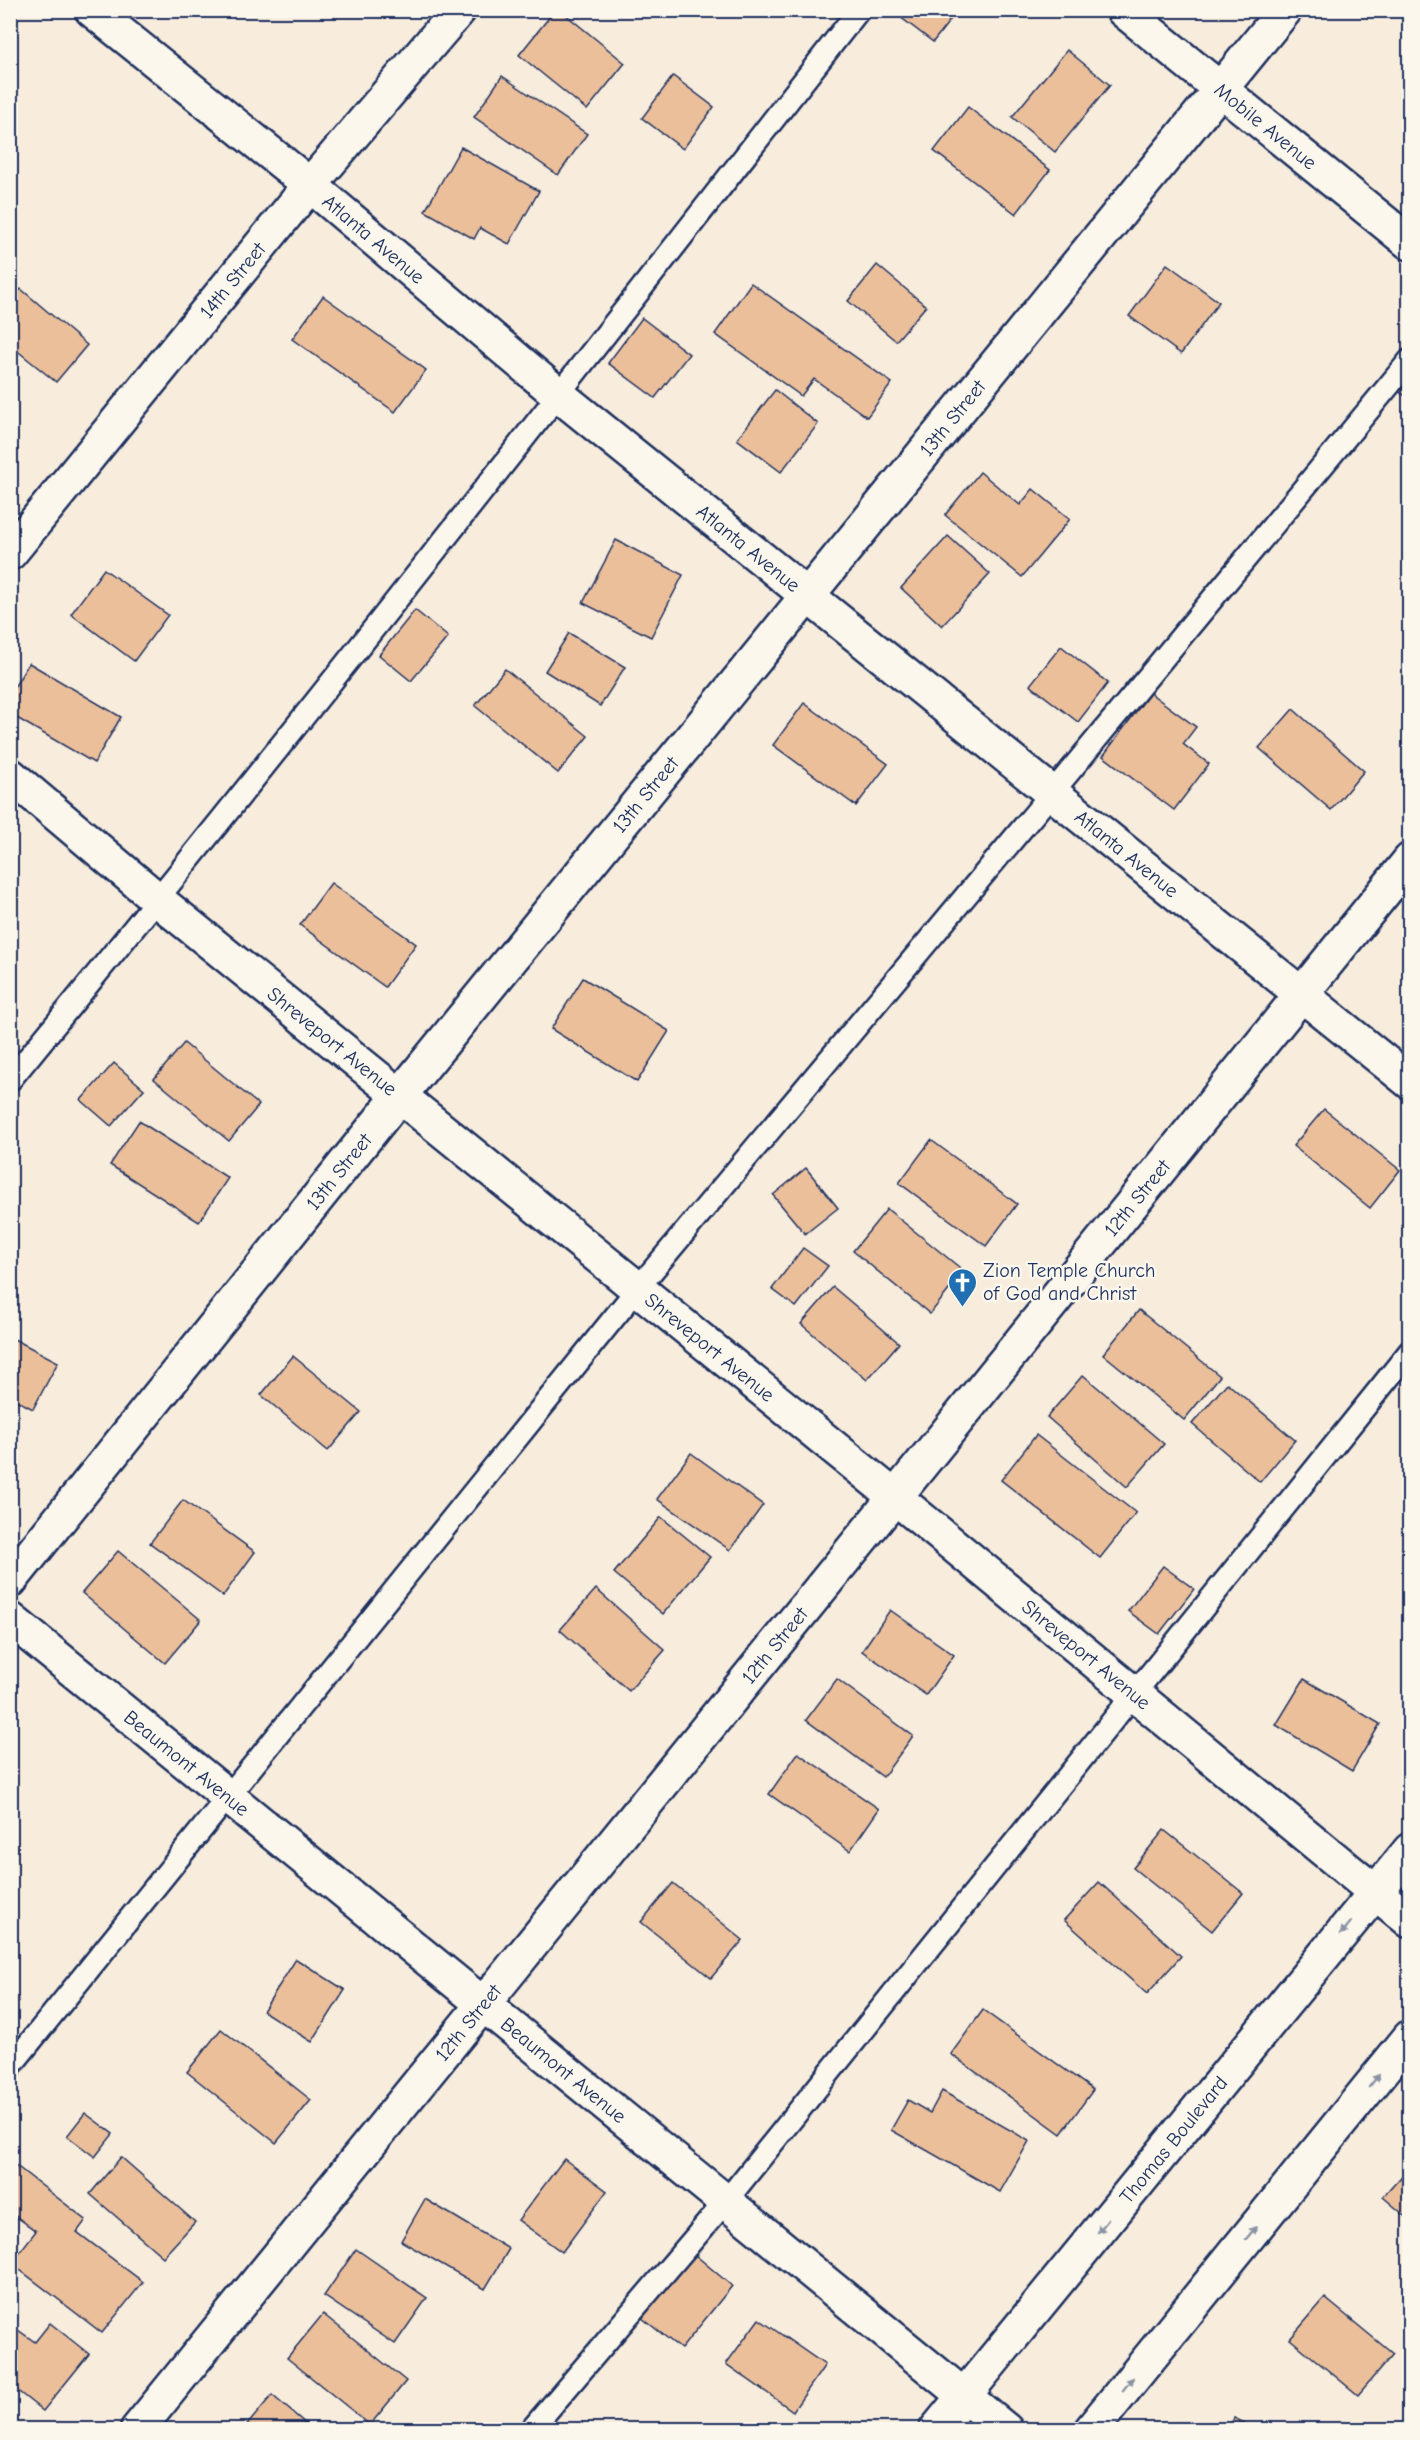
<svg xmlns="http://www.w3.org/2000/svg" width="1420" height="2440" font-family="'Comic Neue',sans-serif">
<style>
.building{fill:#ecbf9b;stroke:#1b2f5e;stroke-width:1.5}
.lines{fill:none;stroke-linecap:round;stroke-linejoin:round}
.lane-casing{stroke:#1b2f5e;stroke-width:26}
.street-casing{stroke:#1b2f5e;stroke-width:38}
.secondary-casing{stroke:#1b2f5e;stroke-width:38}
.lane{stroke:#fbf7ec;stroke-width:21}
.street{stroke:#fbf7ec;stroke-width:33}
.secondary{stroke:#fbf7ec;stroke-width:33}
.oneway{fill:#8b93a5}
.labels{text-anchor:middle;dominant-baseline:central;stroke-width:5;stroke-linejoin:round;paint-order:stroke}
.street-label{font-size:20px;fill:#1b2f5e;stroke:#fbf7ec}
.poi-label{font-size:20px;fill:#1b2f5e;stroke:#fbf7ec;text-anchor:start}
</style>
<rect width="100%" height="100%" fill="#f8ecdc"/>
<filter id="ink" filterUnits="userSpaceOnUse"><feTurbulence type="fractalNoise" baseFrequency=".0167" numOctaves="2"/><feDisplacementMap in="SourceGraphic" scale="12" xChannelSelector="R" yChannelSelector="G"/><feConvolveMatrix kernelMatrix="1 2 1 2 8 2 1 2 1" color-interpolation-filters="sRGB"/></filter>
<g filter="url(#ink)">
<g class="building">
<polygon points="555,10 560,10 625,63 587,110 519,55"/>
<polygon points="897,10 958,10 933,42 895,13"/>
<polygon points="1067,50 1110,85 1055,152 1012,117"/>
<polygon points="502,76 587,134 558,175 474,117"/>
<polygon points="673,76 714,107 683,149 642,118"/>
<polygon points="968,107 1050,170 1016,214 934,151"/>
<polygon points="461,147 539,191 509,244 480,228 474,239 425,211"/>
<polygon points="1167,264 1219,302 1181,354 1129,316"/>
<polygon points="877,265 926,306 896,341 848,301"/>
<polygon points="751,283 892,383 867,417 814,379 801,396 715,334"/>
<polygon points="21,289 87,345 56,382 10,345 10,301"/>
<polygon points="323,296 426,370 395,412 292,339"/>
<polygon points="642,318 689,354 655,398 608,363"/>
<polygon points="1410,373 1410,399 1398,391"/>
<polygon points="775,390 818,424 781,472 737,439"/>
<polygon points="980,472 1020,505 1033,489 1070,519 1022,577 945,515"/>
<polygon points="948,536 990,574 942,626 901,588"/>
<polygon points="616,540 683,575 651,637 583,603"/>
<polygon points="104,569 168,615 134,661 71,614"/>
<polygon points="415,610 448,637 411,681 379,655"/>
<polygon points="569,633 625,667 600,706 545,671"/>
<polygon points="1061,646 1108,683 1078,722 1030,685"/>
<polygon points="29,663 121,717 94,763 10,714 10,694"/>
<polygon points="505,669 588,736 558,773 475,706"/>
<polygon points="1150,693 1196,727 1183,744 1209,764 1174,810 1103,756"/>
<polygon points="804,703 888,764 856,806 773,745"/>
<polygon points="1293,709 1364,771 1331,810 1259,748"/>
<polygon points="331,883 416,944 385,987 300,925"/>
<polygon points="583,978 669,1031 637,1082 551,1029"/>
<polygon points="184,1043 259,1105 229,1141 154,1079"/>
<polygon points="114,1063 144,1089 111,1126 81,1100"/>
<polygon points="1324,1109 1400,1170 1370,1208 1293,1146"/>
<polygon points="139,1121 228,1178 199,1222 110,1165"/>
<polygon points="931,1140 1017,1204 986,1246 899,1183"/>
<polygon points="806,1168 838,1208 805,1234 773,1195"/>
<polygon points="887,1209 964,1271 930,1314 853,1251"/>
<polygon points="803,1248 828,1266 796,1307 772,1289"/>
<polygon points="833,1287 899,1343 867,1380 801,1324"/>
<polygon points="1139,1310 1220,1376 1184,1420 1103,1354"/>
<polygon points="10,1337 58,1362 33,1409 10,1397"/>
<polygon points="293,1356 361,1412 328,1451 261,1395"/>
<polygon points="1083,1375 1164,1444 1127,1487 1047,1417"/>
<polygon points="1227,1383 1295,1440 1260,1482 1192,1424"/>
<polygon points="1036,1435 1136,1513 1100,1558 1001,1480"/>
<polygon points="691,1453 763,1505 730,1550 657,1499"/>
<polygon points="183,1500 255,1552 223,1596 150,1543"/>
<polygon points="661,1517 710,1557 663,1614 614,1573"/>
<polygon points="118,1551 201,1620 165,1663 82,1593"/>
<polygon points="1163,1566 1194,1589 1159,1634 1128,1611"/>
<polygon points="596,1589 665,1650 629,1691 560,1630"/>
<polygon points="890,1610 954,1655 926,1695 862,1651"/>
<polygon points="837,1679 913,1736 883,1777 806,1720"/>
<polygon points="1304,1679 1380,1724 1352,1771 1276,1725"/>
<polygon points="798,1753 879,1809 850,1851 769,1794"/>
<polygon points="1164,1830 1243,1893 1212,1931 1133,1868"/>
<polygon points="1099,1882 1181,1956 1147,1994 1064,1920"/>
<polygon points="673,1883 743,1940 711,1978 641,1922"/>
<polygon points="296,1959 345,1990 312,2042 263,2011"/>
<polygon points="983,2010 1093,2090 1061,2134 951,2054"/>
<polygon points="221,2029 311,2100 276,2143 187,2072"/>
<polygon points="942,2091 1029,2141 1000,2192 891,2130 908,2100 930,2113"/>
<polygon points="85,2113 113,2134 95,2157 67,2136"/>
<polygon points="121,2157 195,2222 163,2257 90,2194"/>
<polygon points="564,2159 607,2191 562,2252 518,2220"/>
<polygon points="10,2161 86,2220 77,2232 143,2282 102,2333 11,2263 36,2231 10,2212"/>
<polygon points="1410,2167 1410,2220 1383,2197"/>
<polygon points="425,2199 509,2249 485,2289 401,2241"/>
<polygon points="356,2249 427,2298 395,2344 324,2296"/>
<polygon points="694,2254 732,2286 681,2349 642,2318"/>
<polygon points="1325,2298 1393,2354 1358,2395 1290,2339"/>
<polygon points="323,2314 406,2381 370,2425 287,2358"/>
<polygon points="759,2319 825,2365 793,2411 726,2364"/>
<polygon points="50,2323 89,2354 43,2411 10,2385 10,2333 15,2328 35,2342"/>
<polygon points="272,2395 313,2430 243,2430"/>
<polygon points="1234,2418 1259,2430 1228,2430"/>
</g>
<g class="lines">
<defs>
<g id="lane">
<path d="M 10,1080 C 299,728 579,369 859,10"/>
<polyline points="10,2067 638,1288 1051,794 1410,360"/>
<polyline points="531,2430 726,2201 1410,1351"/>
</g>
<g id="street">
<path id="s1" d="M 92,10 L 310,185 L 559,395 L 1410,1082"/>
<path id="s2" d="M 1123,10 L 1410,243"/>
<path id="s3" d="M 10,553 L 310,185 L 459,10"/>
<path id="s4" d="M 10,775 L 158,900 L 895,1497 L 1410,1921"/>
<path id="s5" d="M 10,1581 L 401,1094 L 1285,10"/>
<path id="s6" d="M 10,1619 L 1006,2430"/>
<path id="s7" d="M 137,2430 L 895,1497 L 1410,860"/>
</g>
<g id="secondary">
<path id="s8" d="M 936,2430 L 1410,1850"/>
<polyline points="1091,2430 1410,2037"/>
</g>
</defs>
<use href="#lane" class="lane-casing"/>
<use href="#street" class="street-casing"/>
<use href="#secondary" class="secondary-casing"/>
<use href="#lane" class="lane"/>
<use href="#street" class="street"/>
<use href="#secondary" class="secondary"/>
</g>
<defs><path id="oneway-solid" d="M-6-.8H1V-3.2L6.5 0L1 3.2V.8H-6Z" transform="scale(1.5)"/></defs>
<g class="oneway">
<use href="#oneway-solid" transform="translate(1346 1928) rotate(129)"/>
<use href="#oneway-solid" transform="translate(1374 2081) rotate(-51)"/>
<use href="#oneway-solid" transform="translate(1103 2226) rotate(129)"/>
<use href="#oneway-solid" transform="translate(1251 2233) rotate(-51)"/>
<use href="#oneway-solid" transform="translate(1128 2384) rotate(-51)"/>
</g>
</g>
<defs>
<symbol id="church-pin" viewBox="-11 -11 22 30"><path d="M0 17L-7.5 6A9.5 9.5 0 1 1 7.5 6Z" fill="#1f6fb2" stroke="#fbf7ec"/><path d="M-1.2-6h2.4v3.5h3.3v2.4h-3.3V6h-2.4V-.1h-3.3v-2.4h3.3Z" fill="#fff"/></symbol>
</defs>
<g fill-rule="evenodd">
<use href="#church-pin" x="946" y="1266" width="33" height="45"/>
</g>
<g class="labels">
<g class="street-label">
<text stroke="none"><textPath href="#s2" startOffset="184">Mobile Avenue</textPath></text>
<text stroke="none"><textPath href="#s1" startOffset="363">Atlanta Avenue</textPath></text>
<text stroke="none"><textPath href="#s3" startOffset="352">14th Street</textPath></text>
<text stroke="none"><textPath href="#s5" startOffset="1497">13th Street</textPath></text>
<text stroke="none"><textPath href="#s1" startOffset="849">Atlanta Avenue</textPath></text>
<text stroke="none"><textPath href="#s5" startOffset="1011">13th Street</textPath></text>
<text stroke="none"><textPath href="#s1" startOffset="1335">Atlanta Avenue</textPath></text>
<text stroke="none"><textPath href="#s4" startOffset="418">Shreveport Avenue</textPath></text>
<text stroke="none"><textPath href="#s5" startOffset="525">13th Street</textPath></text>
<text stroke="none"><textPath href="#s7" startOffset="1587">12th Street</textPath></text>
<text stroke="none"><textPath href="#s4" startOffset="904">Shreveport Avenue</textPath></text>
<text stroke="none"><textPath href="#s7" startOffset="1011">12th Street</textPath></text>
<text stroke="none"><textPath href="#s4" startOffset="1390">Shreveport Avenue</textPath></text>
<text stroke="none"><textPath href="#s6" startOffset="228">Beaumont Avenue</textPath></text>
<text stroke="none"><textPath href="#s7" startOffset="525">12th Street</textPath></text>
<text stroke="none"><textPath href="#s6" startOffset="714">Beaumont Avenue</textPath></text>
<text stroke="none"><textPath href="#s8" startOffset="375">Thomas Boulevard</textPath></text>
</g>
<g class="poi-label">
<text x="983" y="1270">Zion Temple Church<tspan x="983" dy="23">of God and Christ</tspan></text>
</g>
</g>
<rect width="1420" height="2440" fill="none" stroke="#fbf7ec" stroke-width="36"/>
<rect x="18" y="18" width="1384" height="2404" fill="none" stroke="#1b2f5e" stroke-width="2" filter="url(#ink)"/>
</svg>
